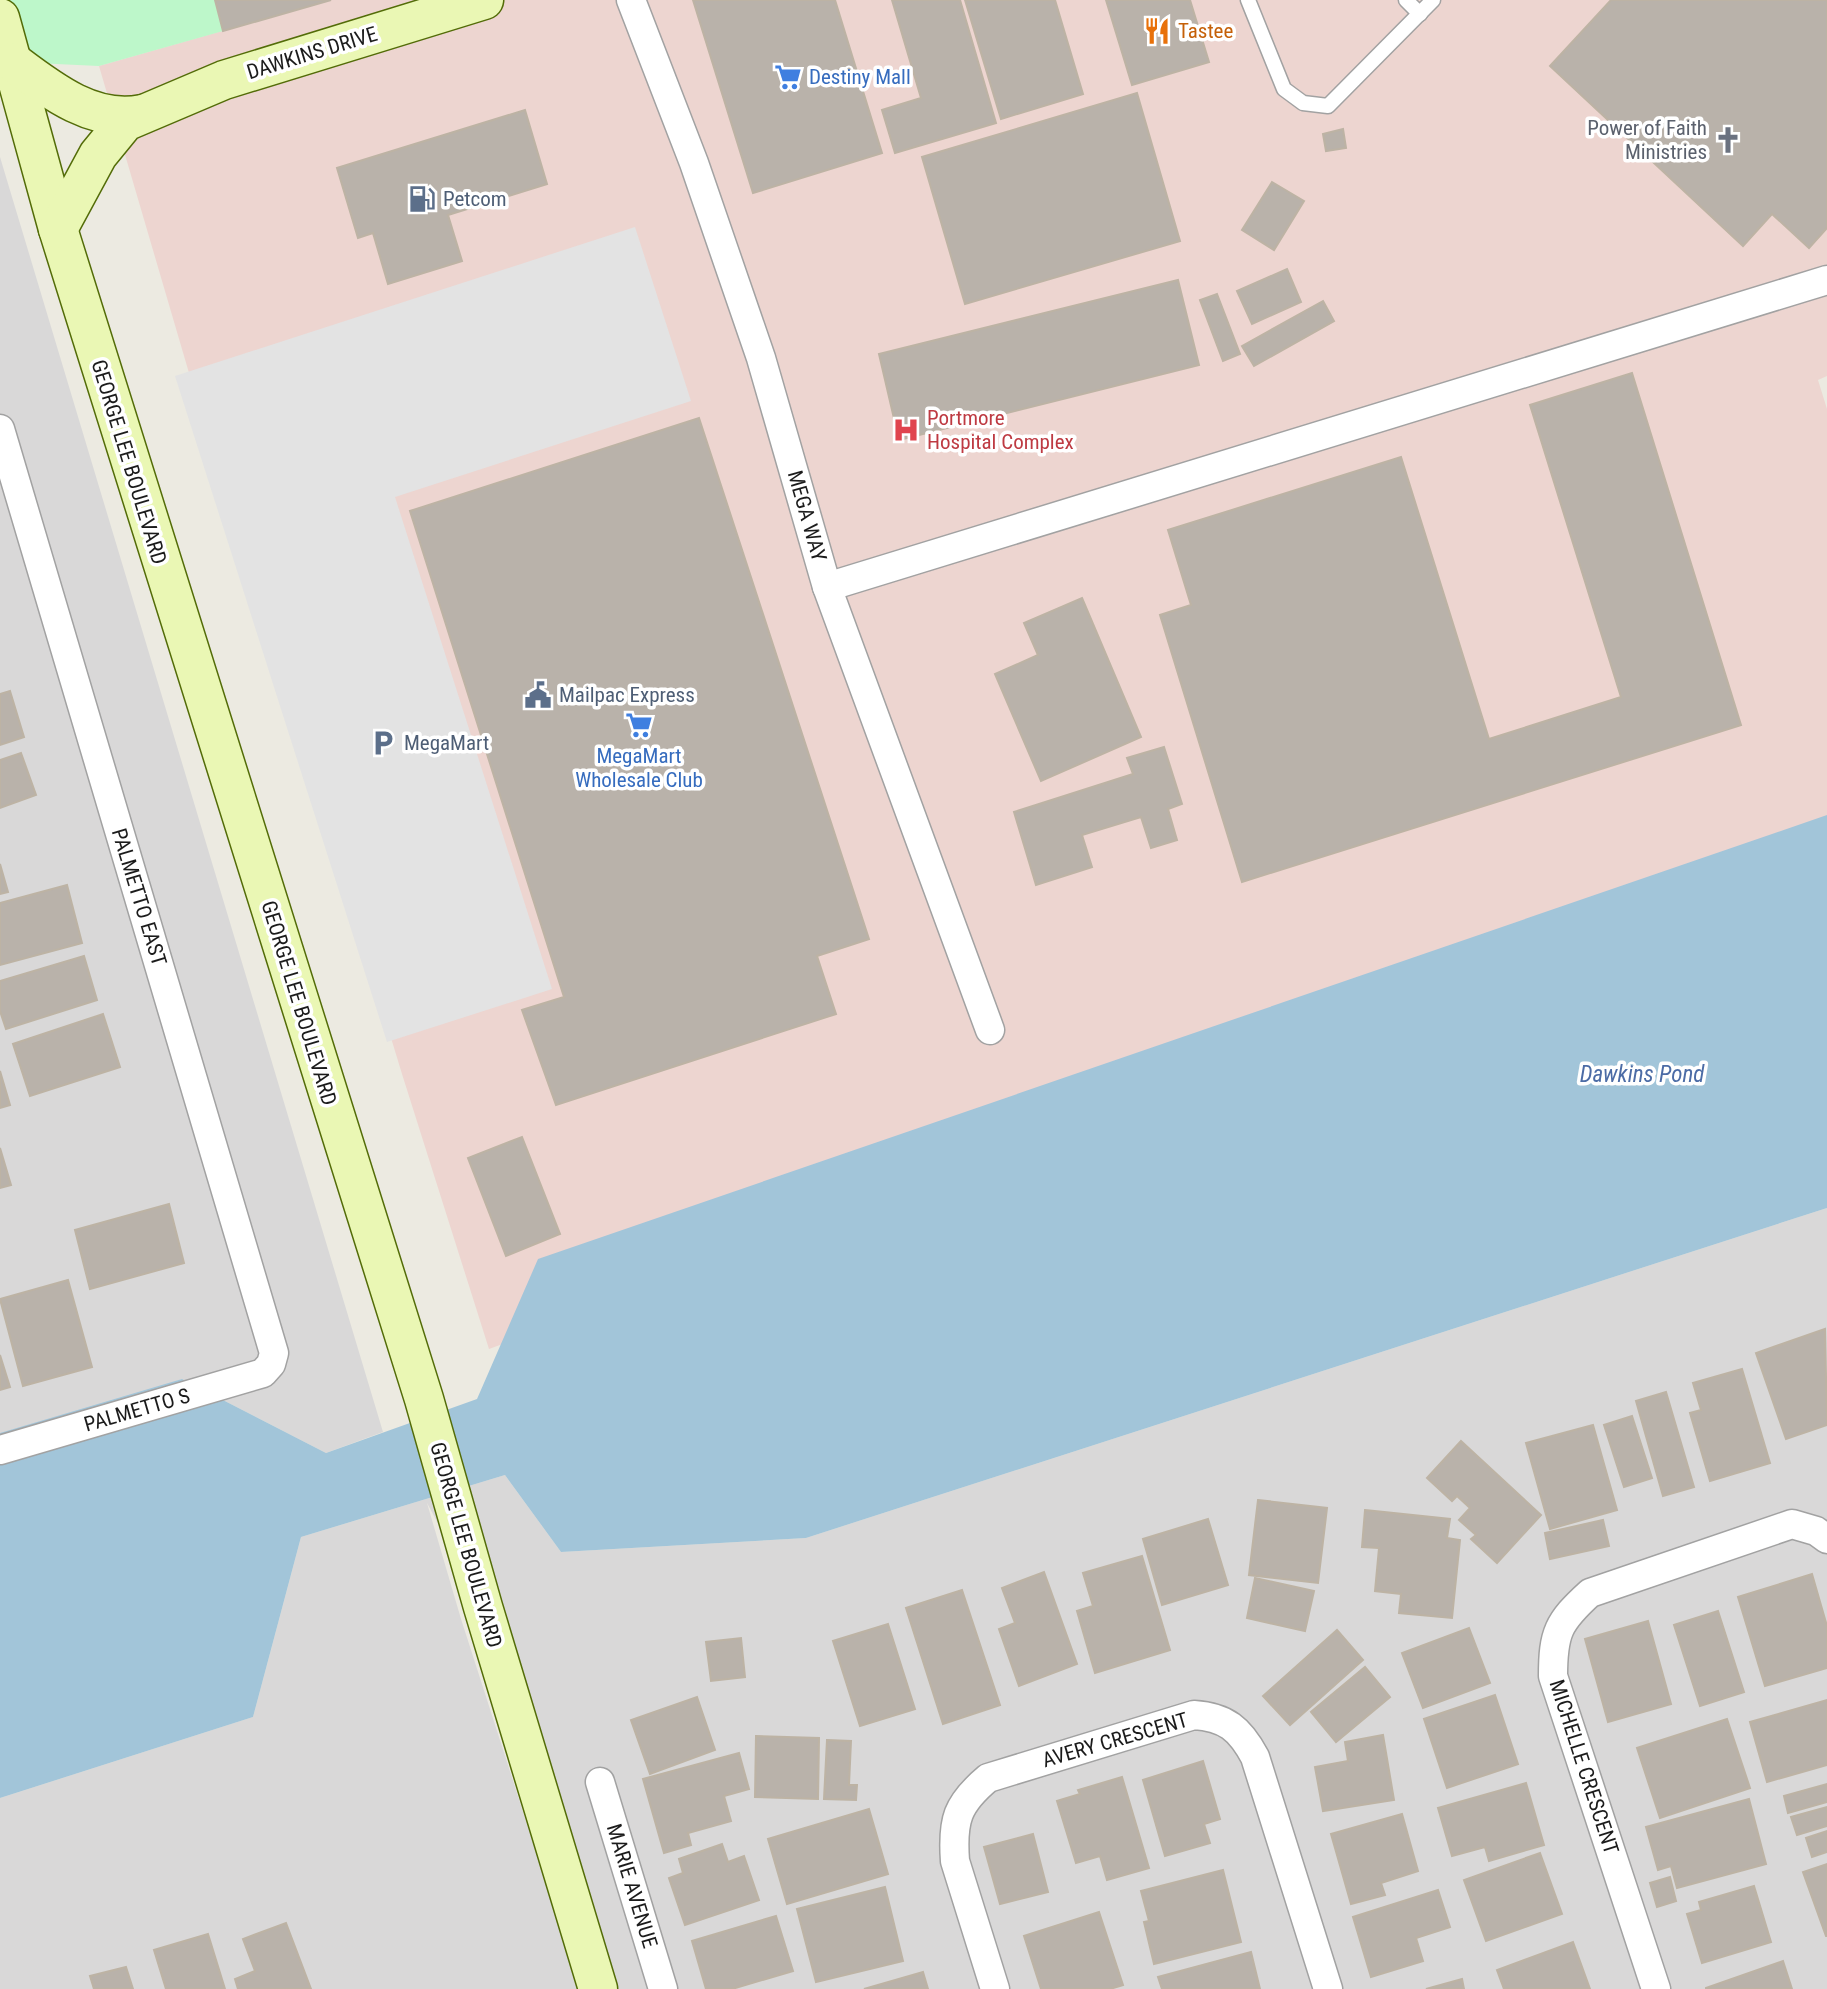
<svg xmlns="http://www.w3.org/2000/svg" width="1827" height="1989" font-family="'Roboto Condensed',sans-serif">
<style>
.residential{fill:#d9d8d8}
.commercial{fill:#edd5d0}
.park{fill:#bdf7ca}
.parking{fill:#e3e3e3}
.water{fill:#a2c5d9}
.building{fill:#b9b2aa;stroke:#bdb3a4;stroke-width:2}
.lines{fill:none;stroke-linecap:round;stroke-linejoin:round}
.service-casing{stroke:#a2a2a2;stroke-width:17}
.minor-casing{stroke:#a2a2a2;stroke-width:31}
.secondary-casing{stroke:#536c08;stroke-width:41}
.service{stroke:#fff;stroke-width:14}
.minor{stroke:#fff;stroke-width:28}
.secondary{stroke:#eaf7b4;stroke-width:38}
.labels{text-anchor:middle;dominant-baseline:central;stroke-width:7;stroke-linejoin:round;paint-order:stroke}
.food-label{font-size:21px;fill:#c56008;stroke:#fff;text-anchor:start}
.street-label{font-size:21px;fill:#1b1b1b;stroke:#fff}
.shop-label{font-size:21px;fill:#366cbe;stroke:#fff;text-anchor:start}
.worship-label{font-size:21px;fill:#5b616d;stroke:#fff;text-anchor:end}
.service-label{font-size:21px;fill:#4e5e75;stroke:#fff;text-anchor:start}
.health-label{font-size:21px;fill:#be3a42;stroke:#fff;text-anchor:start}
.water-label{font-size:23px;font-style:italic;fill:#4c6ca6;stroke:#fff}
</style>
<rect width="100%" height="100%" fill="#eceae1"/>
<g class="residential">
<polygon points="0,157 383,1432 326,1453 182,1379 0,1447"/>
<polygon points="1827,1208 1827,1989 598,1989 483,1607 427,1503 461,1619 580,1989 0,1989 0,1798 253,1717 301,1537 505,1475 561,1552 806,1538"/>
</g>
<polygon class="commercial" points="331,0 1827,0 1827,376 1818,380 1827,409 1827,859 489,1349 402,1074 194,390 99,66"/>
<polygon class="park" points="0,0 215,0 223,31 99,66 13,62"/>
<polygon class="parking" points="635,227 691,401 395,497 552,989 387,1042 175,376"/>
<polygon class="water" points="1827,815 1827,1208 806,1538 561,1552 505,1475 301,1537 253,1717 0,1798 0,1433 182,1379 326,1453 477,1399 538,1259"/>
<g class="building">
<polygon points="215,0 331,0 223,31"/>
<polygon points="693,0 835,0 882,153 753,193"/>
<polygon points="892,0 960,0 996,123 895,153 882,110 921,98"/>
<polygon points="965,0 1055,0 1083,94 1001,119"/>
<polygon points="1106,0 1190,0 1209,62 1132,85"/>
<polygon points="1611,0 1827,0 1827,228 1809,248 1772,214 1743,246 1550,66"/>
<polygon points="1137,93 1180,241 965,304 922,157"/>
<polygon points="525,110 547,184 448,215 462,261 388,284 373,233 358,238 337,168"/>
<polygon points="1343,129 1346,148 1326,151 1323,134"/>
<polygon points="1272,182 1304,201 1274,250 1242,230"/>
<polygon points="1287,269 1301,302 1252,324 1237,291"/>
<polygon points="1178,280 1199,365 899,440 879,354"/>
<polygon points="1217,294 1240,354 1223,361 1200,300"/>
<polygon points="1323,301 1334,321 1254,366 1242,346"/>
<polygon points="1632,373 1741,725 1242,882 1160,615 1191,605 1168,530 1401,457 1489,739 1621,697 1530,405"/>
<polygon points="699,418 869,939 817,956 836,1014 556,1105 522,1010 564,997 410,511"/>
<polygon points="1082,598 1141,737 1041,781 995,674 1038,655 1024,623"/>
<polygon points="10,691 24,737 0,745 0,694"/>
<polygon points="1164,747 1182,804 1168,809 1177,840 1151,848 1141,817 1082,835 1092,867 1036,885 1014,812 1133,774 1127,758"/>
<polygon points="21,753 36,795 0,808 0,760"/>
<polygon points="0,864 8,892 0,894"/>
<polygon points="67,885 82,943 0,965 0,903"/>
<polygon points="84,956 97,1000 6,1029 0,1011 0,981"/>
<polygon points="103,1014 120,1067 30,1096 13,1044"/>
<polygon points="0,1071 10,1105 0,1108"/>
<polygon points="522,1137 560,1234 506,1256 468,1158"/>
<polygon points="0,1148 11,1185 0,1188"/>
<polygon points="169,1204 184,1263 90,1289 75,1230"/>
<polygon points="68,1280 92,1367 23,1386 0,1299"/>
<polygon points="1825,1329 1827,1425 1786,1439 1756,1353"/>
<polygon points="0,1355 10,1387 0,1390"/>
<polygon points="1742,1369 1770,1463 1710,1481 1690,1413 1701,1410 1693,1383"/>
<polygon points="1666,1392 1694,1487 1663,1496 1636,1401"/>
<polygon points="1632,1416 1652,1478 1624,1487 1604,1425"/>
<polygon points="1593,1425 1617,1510 1550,1529 1526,1443"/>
<polygon points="1461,1441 1541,1515 1497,1563 1471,1539 1476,1535 1459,1520 1470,1508 1457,1496 1452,1501 1427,1478"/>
<polygon points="1258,1500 1327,1508 1318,1583 1249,1575"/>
<polygon points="1365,1510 1450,1519 1447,1538 1460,1540 1452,1618 1399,1613 1401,1594 1375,1591 1379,1548 1362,1547"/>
<polygon points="1208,1519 1228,1585 1162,1605 1143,1539"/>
<polygon points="1603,1520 1609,1546 1550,1559 1545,1533"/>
<polygon points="1142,1556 1170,1650 1095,1673 1077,1611 1093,1606 1083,1573"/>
<polygon points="1044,1572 1077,1664 1019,1686 999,1629 1015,1623 1002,1588"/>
<polygon points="1812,1574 1827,1626 1827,1668 1765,1686 1738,1597"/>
<polygon points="1255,1578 1314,1591 1305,1631 1247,1618"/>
<polygon points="962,1590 1000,1705 943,1724 906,1608"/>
<polygon points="1718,1611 1744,1692 1700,1706 1674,1625"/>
<polygon points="1648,1621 1671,1704 1608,1722 1585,1639"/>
<polygon points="888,1624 915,1709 860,1726 833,1641"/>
<polygon points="1469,1628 1490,1683 1423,1708 1402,1653"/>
<polygon points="1337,1630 1363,1660 1290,1725 1263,1696"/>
<polygon points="741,1638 745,1677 711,1681 706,1642"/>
<polygon points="1365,1667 1390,1697 1336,1742 1311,1712"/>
<polygon points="1495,1695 1518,1764 1447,1788 1424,1719"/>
<polygon points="697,1697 715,1750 650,1774 631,1720"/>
<polygon points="1827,1700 1827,1765 1767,1782 1750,1722"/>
<polygon points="1727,1719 1750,1788 1660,1818 1637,1748"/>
<polygon points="1383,1735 1394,1800 1323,1811 1315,1767 1348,1761 1345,1742"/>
<polygon points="756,1736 819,1738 818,1799 755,1797"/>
<polygon points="827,1740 851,1741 849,1785 857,1785 856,1800 824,1799"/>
<polygon points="739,1753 749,1789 724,1796 731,1821 688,1833 691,1845 664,1853 643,1779"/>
<polygon points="1203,1761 1220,1819 1204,1824 1210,1843 1165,1856 1143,1780"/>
<polygon points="1122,1777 1149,1868 1107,1880 1100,1856 1076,1863 1057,1801 1080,1794 1078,1790"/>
<polygon points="1526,1783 1544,1845 1489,1861 1485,1847 1452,1856 1438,1808"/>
<polygon points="1827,1784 1827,1802 1788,1813 1784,1796"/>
<polygon points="1749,1799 1766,1864 1677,1888 1671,1866 1658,1870 1646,1827"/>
<polygon points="1827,1807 1827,1826 1797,1835 1791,1817"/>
<polygon points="869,1809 888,1874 787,1904 768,1839"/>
<polygon points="1402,1814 1418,1871 1381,1883 1385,1895 1351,1904 1331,1834"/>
<polygon points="1827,1831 1827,1852 1812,1857 1806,1838"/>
<polygon points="1033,1834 1048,1892 1000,1904 984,1847"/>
<polygon points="722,1844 728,1862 744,1856 759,1900 685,1925 669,1878 683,1873 679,1859"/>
<polygon points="1540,1853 1562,1914 1486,1941 1464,1880"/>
<polygon points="1827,1864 1827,1936 1826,1936 1803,1872"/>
<polygon points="1223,1870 1241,1942 1154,1964 1144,1922 1149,1921 1141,1891"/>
<polygon points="1670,1877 1676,1901 1657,1907 1650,1883"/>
<polygon points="1754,1886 1771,1942 1702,1963 1687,1914 1701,1910 1699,1902"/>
<polygon points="885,1887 903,1961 816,1982 797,1909"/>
<polygon points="1438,1890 1450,1927 1416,1938 1423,1961 1371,1977 1353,1917"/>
<polygon points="1099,1912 1123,1985 1110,1989 1041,1989 1024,1936"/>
<polygon points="776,1916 793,1971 732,1989 706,1989 692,1941"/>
<polygon points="286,1923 311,1989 238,1989 235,1979 255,1971 243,1939"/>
<polygon points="208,1934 225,1989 166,1989 154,1950"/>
<polygon points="1573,1942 1590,1989 1504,1989 1497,1970"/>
<polygon points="1251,1952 1260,1989 1162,1989 1158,1977"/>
<polygon points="1783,1961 1792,1989 1706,1989 1706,1988"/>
<polygon points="126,1967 133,1989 94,1989 90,1976"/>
<polygon points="923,1972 928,1989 864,1989"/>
<polygon points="1462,1979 1464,1989 1426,1989"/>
</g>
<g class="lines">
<defs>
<g id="service">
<polyline points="1248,0 1284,89 1303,103 1328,106 1433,0"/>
<polyline points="1406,0 1420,14"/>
</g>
<g id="minor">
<polyline points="631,0 694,163 761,358 827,587 990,1030"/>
<polyline points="0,429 274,1353 271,1364 263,1373 0,1450"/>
<polyline points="827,587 1827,280"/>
<polyline points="600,1782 663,1989"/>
<path d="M 995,1989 L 955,1861 C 952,1820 957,1804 988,1778 L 1194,1715 C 1226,1717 1240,1729 1255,1757 L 1328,1989"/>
<path d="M 1656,1989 L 1553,1676 C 1553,1633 1558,1622 1590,1593 L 1792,1524 L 1816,1531 L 1827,1539"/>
</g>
<g id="secondary">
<polyline points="0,18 58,229 424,1399 483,1607 598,1989"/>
<path d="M 13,62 C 50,90 93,124 142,114"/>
<polyline points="58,229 98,155 125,122 224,80 484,0"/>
</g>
</defs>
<use href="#service" class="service-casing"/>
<use href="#minor" class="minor-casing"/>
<use href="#secondary" class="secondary-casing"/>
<use href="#service" class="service"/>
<use href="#minor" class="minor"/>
<use href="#secondary" class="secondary"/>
</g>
<defs>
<symbol id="restaurant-bare" viewBox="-9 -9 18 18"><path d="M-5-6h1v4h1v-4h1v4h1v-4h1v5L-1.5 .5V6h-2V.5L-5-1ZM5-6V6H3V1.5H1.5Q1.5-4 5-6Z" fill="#e8710a" stroke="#fff" stroke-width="2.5" paint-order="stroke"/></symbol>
<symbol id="supermarket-bare" viewBox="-9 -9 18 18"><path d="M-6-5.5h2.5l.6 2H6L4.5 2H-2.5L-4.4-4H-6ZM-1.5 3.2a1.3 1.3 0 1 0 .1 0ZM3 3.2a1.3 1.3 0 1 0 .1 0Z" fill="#3f7fe0" stroke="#fff" stroke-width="2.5" paint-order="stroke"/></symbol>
<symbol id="church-bare" viewBox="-9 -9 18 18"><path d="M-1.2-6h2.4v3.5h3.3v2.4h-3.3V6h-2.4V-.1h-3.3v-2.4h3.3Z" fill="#6b7280" stroke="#fff" stroke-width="2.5" paint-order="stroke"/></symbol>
<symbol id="fuel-bare" viewBox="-9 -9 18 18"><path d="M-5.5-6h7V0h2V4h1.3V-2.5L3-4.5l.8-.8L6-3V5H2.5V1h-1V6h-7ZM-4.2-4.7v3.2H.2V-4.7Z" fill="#5c6f8a" stroke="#fff" stroke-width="2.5" paint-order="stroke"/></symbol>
<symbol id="hospital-bare" viewBox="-9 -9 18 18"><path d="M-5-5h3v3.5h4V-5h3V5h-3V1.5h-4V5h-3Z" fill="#e0444e" stroke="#fff" stroke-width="2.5" paint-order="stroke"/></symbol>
<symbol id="civic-bare" viewBox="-9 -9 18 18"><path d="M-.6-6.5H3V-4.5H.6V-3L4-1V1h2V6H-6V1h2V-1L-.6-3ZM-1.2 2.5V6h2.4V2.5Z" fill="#5c6f8a" stroke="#fff" stroke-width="2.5" paint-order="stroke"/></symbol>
<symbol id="parking-bare" viewBox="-9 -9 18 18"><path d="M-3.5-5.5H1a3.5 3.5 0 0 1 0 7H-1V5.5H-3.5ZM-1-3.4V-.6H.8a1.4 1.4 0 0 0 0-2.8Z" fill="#5c6f8a" stroke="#fff" stroke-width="2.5" paint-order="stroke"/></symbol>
</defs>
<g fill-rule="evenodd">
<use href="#restaurant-bare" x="1138" y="12" width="38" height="38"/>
<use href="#supermarket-bare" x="769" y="58" width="38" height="38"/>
<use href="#church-bare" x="1709" y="121" width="38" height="38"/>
<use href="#fuel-bare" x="403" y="180" width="38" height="38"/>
<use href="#hospital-bare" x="887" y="411" width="38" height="38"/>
<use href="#civic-bare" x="519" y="676" width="38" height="38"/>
<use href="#supermarket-bare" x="620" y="706" width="38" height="38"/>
<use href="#parking-bare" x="364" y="724" width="38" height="38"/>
</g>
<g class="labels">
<g class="food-label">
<text x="1178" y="31">Tastee</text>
</g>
<g class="street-label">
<text transform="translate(312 53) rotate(-17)">DAWKINS DRIVE</text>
<text transform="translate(129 462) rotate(73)">GEORGE LEE BOULEVARD</text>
<text transform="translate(807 516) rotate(74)">MEGA WAY</text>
<text transform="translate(139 897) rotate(73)">PALMETTO EAST</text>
<text transform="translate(299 1003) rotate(73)">GEORGE LEE BOULEVARD</text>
<text transform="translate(137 1410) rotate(-16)">PALMETTO S</text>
<text transform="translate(466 1545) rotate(74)">GEORGE LEE BOULEVARD</text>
<text transform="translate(1115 1740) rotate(-16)">AVERY CRESCENT</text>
<text transform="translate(1584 1767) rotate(72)">MICHELLE CRESCENT</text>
<text transform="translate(632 1886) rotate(73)">MARIE AVENUE</text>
</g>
<g class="shop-label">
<text x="809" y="77">Destiny Mall</text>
<text x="639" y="756" text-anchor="middle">MegaMart<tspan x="639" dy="24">Wholesale Club</tspan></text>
</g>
<g class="worship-label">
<text x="1707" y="128">Power of Faith<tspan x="1707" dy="24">Ministries</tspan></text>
</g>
<g class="service-label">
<text x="443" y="199">Petcom</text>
<text x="559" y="695">Mailpac Express</text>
<text x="404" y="743">MegaMart</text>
</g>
<g class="health-label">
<text x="927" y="418">Portmore<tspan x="927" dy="24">Hospital Complex</tspan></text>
</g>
<g class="water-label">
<text x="1642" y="1074">Dawkins Pond</text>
</g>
</g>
</svg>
